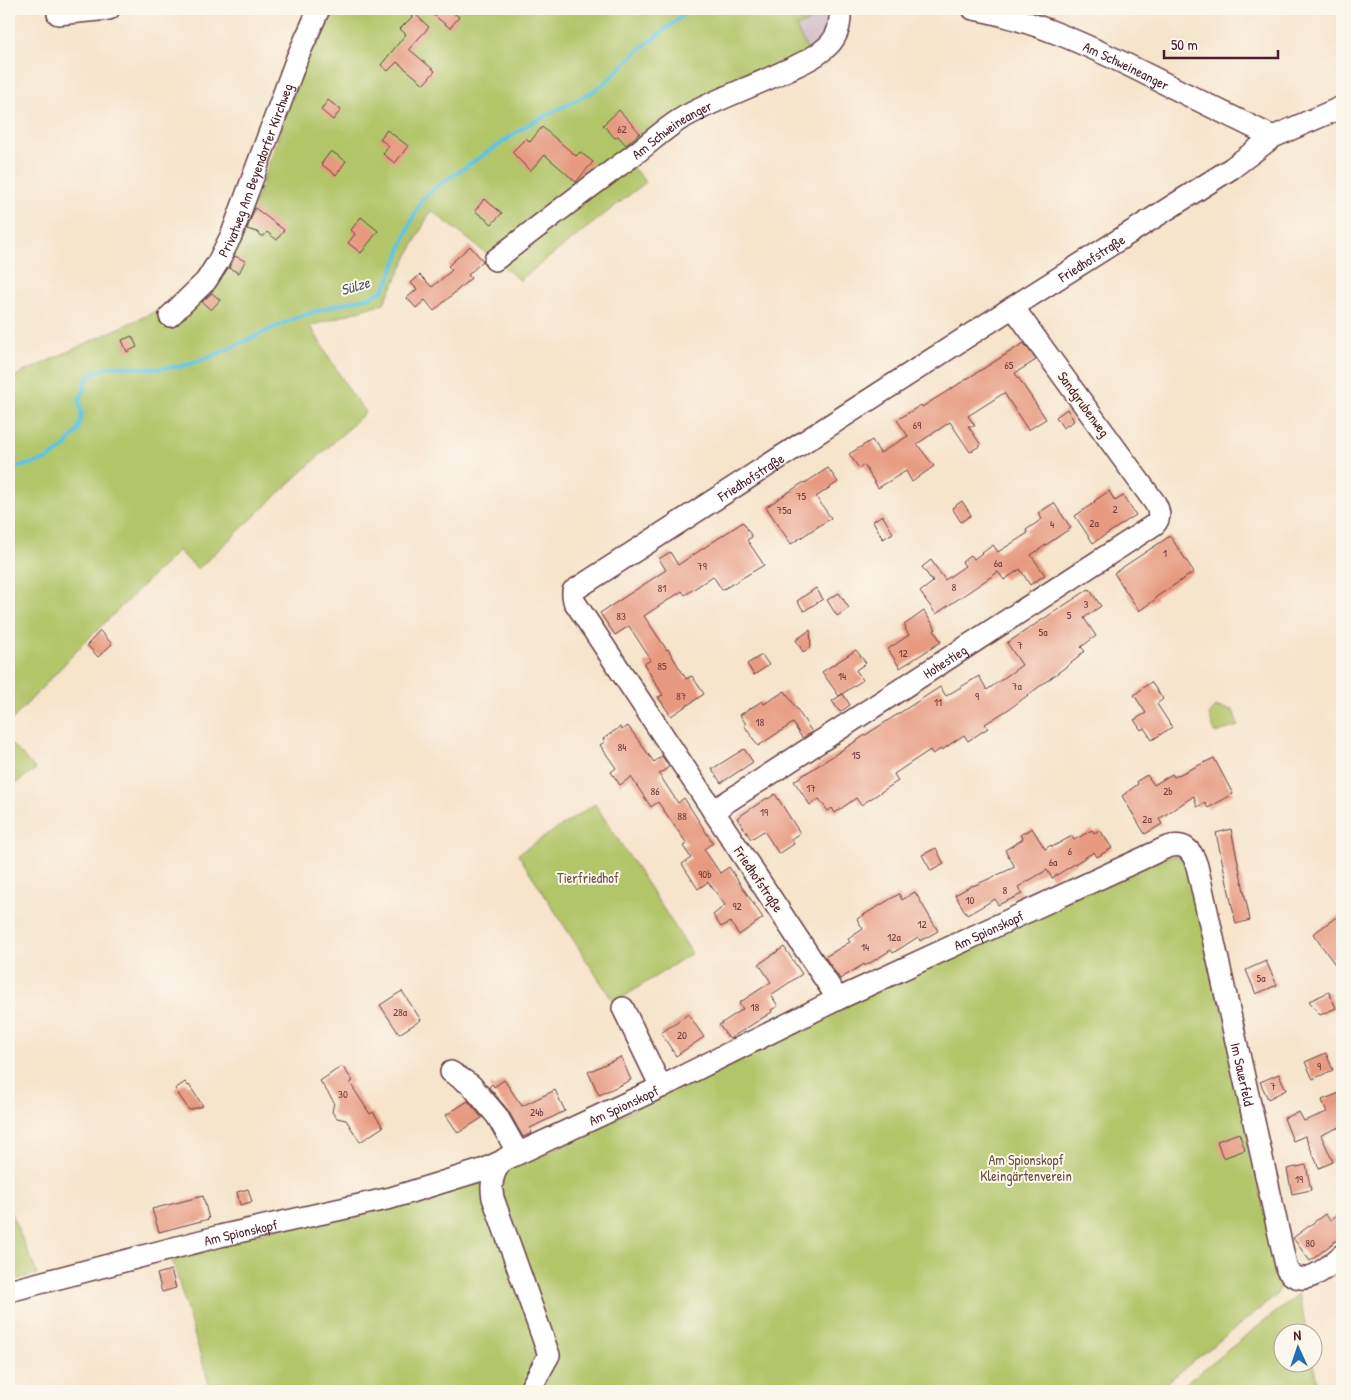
<svg xmlns="http://www.w3.org/2000/svg" width="1351" height="1400" font-family="'Patrick Hand',sans-serif">
<style>
.industrial{fill:#d1bdcb}
.green{fill:#b2c569;stroke:#7e724a}
.lines{fill:none;stroke-linecap:round;stroke-linejoin:round}
.stream{stroke:#5ec4dc;stroke-width:4.5}
.building{fill:#e79a81}
.minor-casing{stroke:#643d43;stroke-width:24}
.minor{stroke:#fff;stroke-width:21}
.labels{text-anchor:middle;dominant-baseline:central;stroke-width:4;stroke-linejoin:round;paint-order:stroke}
.number-label{font-size:11px;fill:#713e40}
.street-label{font-size:14px;fill:#4a1f2b;stroke:#fbf7ec}
.park-label{font-size:14px;fill:#69513e;stroke:#fbf7ec}
.water-label{font-size:15px;font-style:italic;fill:#515969;stroke:#fbf7ec}
</style>
<rect width="100%" height="100%" fill="#fbf7ec"/>
<filter id="ink" filterUnits="userSpaceOnUse"><feTurbulence type="fractalNoise" baseFrequency=".02" numOctaves="2"/><feDisplacementMap in="SourceGraphic" scale="10" xChannelSelector="R" yChannelSelector="G"/><feConvolveMatrix kernelMatrix="1 2 1 2 8 2 1 2 1" color-interpolation-filters="sRGB"/></filter>
<filter id="wash" filterUnits="userSpaceOnUse"><feTurbulence type="fractalNoise" baseFrequency=".0096" numOctaves="4" result="noise"/><feDisplacementMap in="SourceGraphic" scale="20" xChannelSelector="R" yChannelSelector="G"/><feGaussianBlur stdDeviation="1.12" result="paint"/><feColorMatrix in="noise" values="0 0 0 0 0 0 0 0 0 0 0 0 0 0 0 0 0 1.4 0 .05"/><feComposite in="paint" operator="in"/></filter>
<g filter="url(#wash)">
<rect width="100%" height="100%" fill="#f6e4cb"/>
<polygon class="industrial" points="824,15 831,17 835,26 809,53 796,27"/>
<g class="green">
<polygon points="324,9 785,9 799,14 817,18 796,27 809,53 622,156 646,182 520,280 431,210 384,303 310,326 351,393 366,412 198,569 178,551 84,643 9,723 9,379 158,310 205,273 256,200"/>
<polygon points="1216,707 1233,710 1238,726 1215,733 1209,715"/>
<polygon points="9,742 36,769 16,783 9,794"/>
<polygon points="595,804 692,953 614,1003 518,854"/>
<polygon points="1178,856 1182,858 1195,879 1280,1287 1277,1295 1156,1391 211,1391 171,1256 459,1182 523,1164 846,1004 1159,857"/>
<polygon points="9,1208 37,1274 9,1281"/>
<polygon points="1299,1294 1307,1332 1284,1332 1284,1362 1313,1363 1319,1391 1176,1391"/>
</g>
<g class="lines">
<polyline class="stream" points="9,469 46,460 64,448 78,430 82,415 79,399 83,393 86,381 90,375 95,372 109,367 116,366 157,369 183,366 215,355 297,317 337,305 370,297 382,291 385,287 391,275 410,224 422,199 436,187 528,125 594,91 606,82 639,50 691,9"/>
</g>
<g id="blocks">
<g class="building">
<polygon points="426,9 448,9 459,17 450,28"/>
<polygon points="415,14 429,27 409,49 435,71 424,84 397,62 388,71 381,65 406,34 400,29"/>
<polygon points="328,100 341,110 333,120 321,110"/>
<polygon points="619,110 640,133 626,145 618,136 615,138 603,125"/>
<polygon points="542,127 576,156 580,152 593,162 576,182 545,155 530,171 512,152 526,138 530,142"/>
<polygon points="387,130 408,146 395,163 383,154 389,146 380,139"/>
<polygon points="331,151 346,161 336,175 321,164"/>
<polygon points="484,199 502,213 492,224 475,211"/>
<polygon points="255,208 284,230 277,240 267,232 263,237 257,232 247,229"/>
<polygon points="361,217 378,231 361,253 348,243 355,234 351,230"/>
<polygon points="470,246 483,261 468,275 471,278 434,311 425,300 416,308 407,298 417,289 411,283 420,275 432,287 452,270 448,266"/>
<polygon points="235,256 245,261 239,273 229,268"/>
<polygon points="212,293 220,300 211,310 202,302"/>
<polygon points="132,336 137,347 127,352 122,340"/>
<polygon points="1024,343 1036,360 1015,373 1046,419 1028,430 1004,393 968,416 975,426 968,426 981,445 970,452 950,422 917,444 934,466 912,482 906,471 878,488 864,465 859,468 849,454 872,440 880,453 908,436 897,420 921,405 922,407"/>
<polygon points="1067,409 1074,421 1063,428 1056,417"/>
<polygon points="828,468 838,482 816,497 831,518 791,544 766,507 804,482 805,483"/>
<polygon points="1109,491 1115,501 1123,496 1136,515 1093,543 1075,516 1095,502 1094,501"/>
<polygon points="962,501 971,515 961,522 952,508"/>
<polygon points="1054,503 1071,528 1031,555 1045,575 1030,585 1020,569 1004,580 998,572 936,614 920,592 933,582 922,567 931,560 945,580 965,566 962,562 971,555 974,559 993,545 998,552 1028,533 1026,530 1042,519 1038,513"/>
<polygon points="882,515 893,533 883,539 873,521"/>
<polygon points="743,522 752,537 747,540 764,565 722,590 713,576 685,595 682,591 644,616 667,650 668,649 686,679 692,676 704,694 671,716 658,697 663,695 644,664 651,660 629,626 615,635 600,613 666,570 659,559 670,552 678,565"/>
<polygon points="1170,536 1194,572 1156,597 1156,599 1139,611 1114,573"/>
<polygon points="816,588 823,599 804,611 797,601"/>
<polygon points="1089,589 1101,606 1084,618 1096,636 1081,647 1085,651 1078,656 1079,657 1012,707 985,724 988,728 968,741 964,735 942,750 941,749 933,754 930,750 894,774 898,781 861,805 856,798 835,813 832,808 828,811 819,799 810,805 794,781 940,687 946,696 979,676 987,690 1022,665 1007,643"/>
<polygon points="839,593 849,608 837,616 827,600"/>
<polygon points="924,611 936,629 934,630 941,642 900,668 888,649 909,635 905,629 906,628 904,625"/>
<polygon points="810,630 811,647 803,652 796,640"/>
<polygon points="100,631 112,644 98,657 87,645"/>
<polygon points="856,650 866,663 856,670 863,680 839,696 822,672"/>
<polygon points="762,655 769,665 754,675 747,664"/>
<polygon points="1151,682 1163,699 1157,704 1172,727 1152,740 1144,728 1141,730 1134,720 1146,713 1134,695"/>
<polygon points="785,691 812,732 802,738 793,723 758,746 744,725 746,724 740,715 762,701 764,704"/>
<polygon points="843,694 850,705 840,712 832,701"/>
<polygon points="628,726 654,762 662,756 669,767 659,774 678,803 684,798 713,843 704,849 720,873 729,867 763,918 739,935 730,922 721,927 713,915 725,905 708,882 698,889 682,864 691,858 683,846 687,844 658,802 651,807 631,777 620,785 611,772 616,768 600,745 605,742 603,739 620,727 622,730"/>
<polygon points="744,749 753,762 721,783 712,769"/>
<polygon points="1214,758 1233,794 1208,808 1205,803 1197,807 1194,796 1159,819 1162,824 1145,834 1122,796 1138,784 1137,781 1147,775 1154,785 1172,774 1174,777"/>
<polygon points="775,794 800,833 791,839 794,844 779,854 764,831 751,839 737,818 767,798 768,799"/>
<polygon points="1032,828 1045,849 1051,845 1052,847 1072,836 1074,840 1092,830 1094,833 1100,830 1112,848 1097,857 1094,852 1052,878 1047,870 1018,887 1022,894 998,905 995,899 967,915 955,895 973,885 973,886 1015,867 1005,850 1023,839 1020,835"/>
<polygon points="1231,829 1250,920 1236,924 1216,833"/>
<polygon points="936,848 944,864 931,871 922,855"/>
<polygon points="915,892 938,931 920,941 918,937 893,953 891,950 865,966 864,964 840,979 825,957 850,942 848,939 863,929 857,919 899,894 902,900"/>
<polygon points="1342,913 1342,974 1313,934"/>
<polygon points="784,947 802,974 771,995 778,1006 771,1010 772,1012 729,1039 719,1025 743,1009 739,1003 771,982 759,964"/>
<polygon points="1266,961 1277,985 1256,994 1246,970"/>
<polygon points="402,991 421,1020 399,1034 380,1005"/>
<polygon points="1329,992 1336,1008 1320,1015 1309,1001"/>
<polygon points="688,1014 704,1037 676,1056 661,1033"/>
<polygon points="1326,1053 1333,1070 1313,1079 1305,1062"/>
<polygon points="621,1057 631,1080 599,1095 588,1072"/>
<polygon points="342,1066 353,1081 350,1083 370,1114 373,1112 383,1127 360,1142 346,1120 337,1118 332,1112 334,1102 320,1081"/>
<polygon points="1279,1074 1286,1090 1268,1099 1260,1082"/>
<polygon points="504,1080 522,1106 555,1090 565,1111 530,1128 532,1133 523,1137 508,1110 489,1087 492,1084 494,1087"/>
<polygon points="185,1082 188,1086 189,1085 203,1106 189,1110 175,1089"/>
<polygon points="1342,1092 1342,1126 1321,1135 1333,1162 1319,1168 1305,1136 1293,1141 1284,1118 1299,1112 1304,1121 1327,1112 1322,1100"/>
<polygon points="468,1101 482,1118 458,1133 446,1115"/>
<polygon points="1239,1133 1245,1150 1223,1158 1217,1141"/>
<polygon points="1306,1165 1311,1190 1292,1194 1287,1169"/>
<polygon points="248,1189 252,1202 240,1205 237,1192"/>
<polygon points="203,1196 209,1219 159,1232 152,1209"/>
<polygon points="1342,1211 1342,1236 1310,1261 1293,1238 1325,1214 1330,1220"/>
<polygon points="171,1270 176,1288 162,1292 157,1274"/>
</g>
</g>
</g>
<g filter="url(#ink)">
<use href="#blocks" fill-opacity="0" stroke="#643d43" stroke-width="1"/>
<g class="lines">
<defs>
<g id="minor">
<path id="s1" d="M 973,9 C 1036,20 1096,49 1154,78 C 1193,98 1233,117 1273,137"/>
<polyline points="58,14 109,9"/>
<path id="s2" d="M 495,260 C 540,225 585,190 631,157 C 647,145 662,131 679,120 C 713,100 750,88 785,71 C 798,65 811,60 822,51 C 837,40 841,27 840,9"/>
<path id="s3" d="M 170,316 L 206,281 L 218,262 L 232,234 L 297,58 L 319,9"/>
<path id="s4" d="M 713,811 L 1134,538 L 1155,524 C 1161,518 1159,510 1155,503 L 1013,307"/>
<path id="s5" d="M 838,999 L 574,601 L 573,595 L 573,591 L 1013,307 L 1232,168 L 1273,137 L 1342,107"/>
<polyline points="623,1008 661,1087"/>
<polyline points="451,1072 471,1085 497,1116 518,1153"/>
<path d="M 506,1158 C 493,1168 490,1183 493,1198 L 549,1355 L 529,1391"/>
<path id="s6" d="M 9,1291 L 220,1236 L 391,1198 L 485,1169 L 661,1087 L 838,999 L 1165,848 C 1183,841 1192,849 1197,866 L 1287,1270 C 1303,1291 1329,1266 1342,1255"/>
</g>
</defs>
<use href="#minor" class="minor-casing"/>
<use href="#minor" class="minor"/>
</g>
</g>
<g class="labels">
<g class="number-label">
<text x="622" y="129">62</text>
<text x="1009" y="365">65</text>
<text x="917" y="425">69</text>
<text x="801" y="496">75</text>
<text x="1115" y="509">2</text>
<text x="784" y="510">75a</text>
<text x="1094" y="523">2a</text>
<text x="1052" y="524">4</text>
<text x="1165" y="553">1</text>
<text x="998" y="563">6a</text>
<text x="702" y="566">79</text>
<text x="954" y="587">8</text>
<text x="662" y="588">81</text>
<text x="1086" y="604">3</text>
<text x="1069" y="615">5</text>
<text x="621" y="616">83</text>
<text x="1043" y="632">5a</text>
<text x="1020" y="645">7</text>
<text x="903" y="653">12</text>
<text x="662" y="666">85</text>
<text x="842" y="676">14</text>
<text x="1017" y="686">7a</text>
<text x="681" y="696">87</text>
<text x="977" y="696">9</text>
<text x="938" y="702">11</text>
<text x="760" y="722">18</text>
<text x="622" y="747">84</text>
<text x="856" y="755">15</text>
<text x="811" y="788">17</text>
<text x="655" y="791">86</text>
<text x="1168" y="791">2b</text>
<text x="764" y="812">19</text>
<text x="682" y="816">88</text>
<text x="1147" y="819">2a</text>
<text x="1070" y="851">6</text>
<text x="1053" y="862">6a</text>
<text x="705" y="874">90b</text>
<text x="1005" y="890">8</text>
<text x="970" y="900">10</text>
<text x="737" y="906">92</text>
<text x="922" y="924">12</text>
<text x="894" y="937">12a</text>
<text x="865" y="947">14</text>
<text x="1261" y="978">5a</text>
<text x="755" y="1007">18</text>
<text x="400" y="1012">28a</text>
<text x="682" y="1035">20</text>
<text x="1319" y="1066">9</text>
<text x="1273" y="1086">7</text>
<text x="343" y="1094">30</text>
<text x="537" y="1112">24b</text>
<text x="1299" y="1179">19</text>
<text x="1310" y="1243">80</text>
</g>
<g class="street-label">
<text stroke="none"><textPath href="#s1" startOffset="164">Am Schweineanger</textPath></text>
<text stroke="none"><textPath href="#s2" startOffset="220">Am Schweineanger</textPath></text>
<text stroke="none"><textPath href="#s3" startOffset="172">Privatweg Am Beyendorfer Kirchweg</textPath></text>
<text stroke="none"><textPath href="#s5" startOffset="1104">Friedhofstraße</textPath></text>
<text transform="translate(1084 404) rotate(54)">Sandgrubenweg</text>
<text stroke="none"><textPath href="#s5" startOffset="699">Friedhofstraße</textPath></text>
<text stroke="none"><textPath href="#s4" startOffset="276">Hohestieg</textPath></text>
<text transform="translate(759 879) rotate(56)">Friedhofstraße</text>
<text stroke="none"><textPath href="#s6" startOffset="1049">Am Spionskopf</textPath></text>
<text stroke="none"><textPath href="#s6" startOffset="1500">Im Sauerfeld</textPath></text>
<text stroke="none"><textPath href="#s6" startOffset="644">Am Spionskopf</textPath></text>
<text stroke="none"><textPath href="#s6" startOffset="239">Am Spionskopf</textPath></text>
</g>
<g class="park-label">
<text x="588" y="877">Tierfriedhof</text>
<text x="1026" y="1159">Am Spionskopf<tspan x="1026" dy="16">Kleingärtenverein</tspan></text>
</g>
<g class="water-label">
<text transform="translate(355 286) rotate(-17)">Sülze</text>
</g>
</g>
<rect width="1351" height="1400" fill="none" stroke="#fbf7ec" stroke-width="30"/>
<g transform="translate(1298 1348) rotate(357)"><circle r="24" fill="#fbf7ec" stroke="#b4a19f"/>
<path d="M0-4L9 19L0 12L-9 19Z" fill="#1f6fb2"/>
<text y="-8" font-size="14" font-weight="bold" text-anchor="middle" fill="#4a1f2b">N</text>
</g>
<path d="M1164 50v8h114v-8" fill="none" stroke="#4a1f2b" stroke-width="2.5"/>
<text x="1171" y="50" font-size="15" fill="#4a1f2b" stroke="#fbf7ec" stroke-width="4" paint-order="stroke">50 m</text>
</svg>
